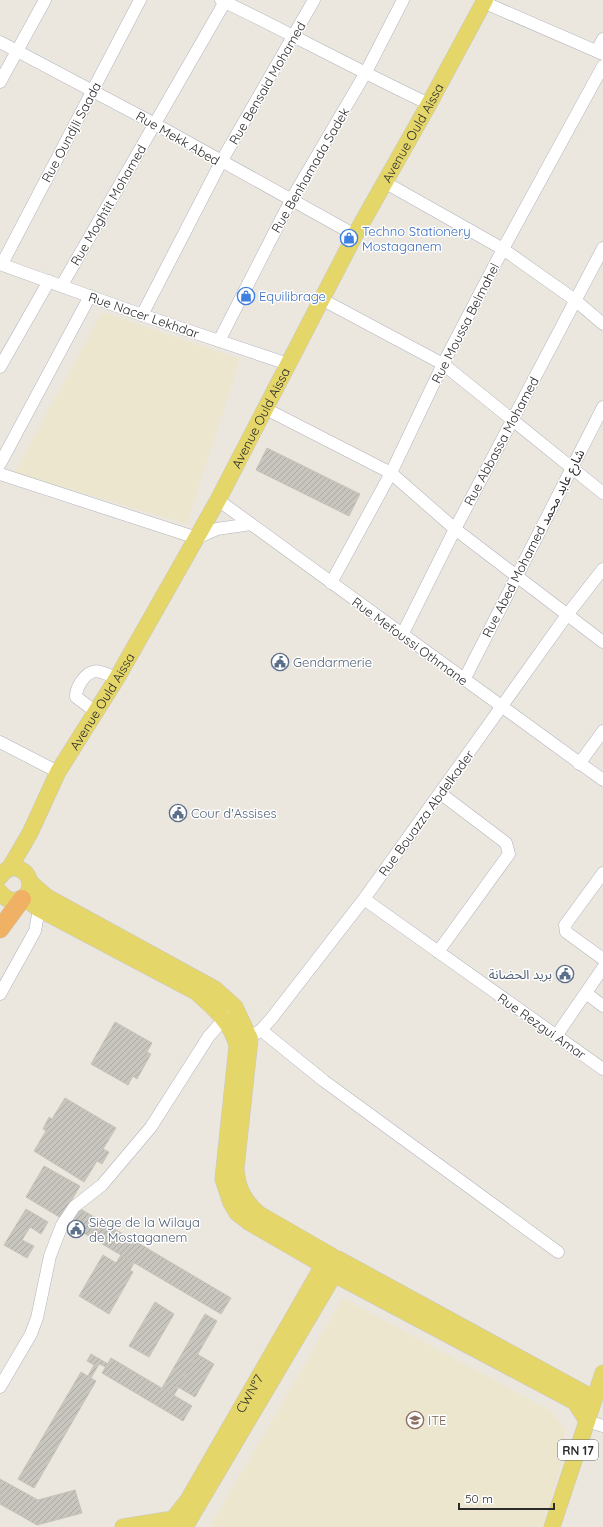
<svg xmlns="http://www.w3.org/2000/svg" width="603" height="1527" font-family="Quicksand,'Noto Sans Arabic',sans-serif">
<style>
.education{fill:#ece6cf}
.building{fill:url(#building-hatch);stroke:#c7c3b8}
.lines{fill:none;stroke-linecap:round;stroke-linejoin:round}
.minor-casing{stroke:#b2b3bd;stroke-width:13}
.major-casing{stroke:#c8c8c8;stroke-width:17}
.highway-casing{stroke:#c8c8c8;stroke-width:19}
.minor{stroke:#fff;stroke-width:12}
.major{stroke:#e5d66a;stroke-width:16}
.highway{stroke:#f1b164;stroke-width:18}
.labels{text-anchor:middle;dominant-baseline:central;stroke-width:3;stroke-linejoin:round;paint-order:stroke}
.shield{fill:#fff;stroke:#6b6b6b;stroke-width:1}
.shield-label{font-size:12px;font-weight:bold;fill:#2b2b2b}
.street-label{font-size:13px;fill:#2b2b2b;stroke:#fff}
.shop-label{font-size:13px;fill:#366cbe;stroke:#fff;text-anchor:start}
.service-label{font-size:13px;fill:#4e5e75;stroke:#fff;text-anchor:start}
.education-label{font-size:13px;fill:#785e54;stroke:#fff;text-anchor:start}
</style>
<defs>
<pattern id="building-hatch" width="6" height="6" patternUnits="userSpaceOnUse"><rect width="6" height="6" fill="#c7c5bd"/><path d="M-1 1l2-2M0 6l6-6M5 7l2-2" fill="none" stroke="#aba9a3"/></pattern>
</defs>
<rect width="100%" height="100%" fill="#ebe7de"/>
<g class="education">
<polygon points="102,312 240,359 187,524 14,473"/>
<polygon points="343,1298 551,1411 565,1429 564,1457 542,1527 210,1527"/>
</g>
<g class="building">
<polygon points="267,448 360,494 349,516 256,470"/>
<polygon points="115,1022 152,1043 147,1052 151,1054 137,1079 133,1076 128,1085 91,1064"/>
<polygon points="65,1098 116,1128 103,1149 109,1152 102,1164 97,1161 84,1182 34,1151 46,1131 43,1129 49,1117 52,1119"/>
<polygon points="44,1166 80,1186 61,1218 26,1197"/>
<polygon points="79,1208 231,1298 221,1314 70,1225"/>
<polygon points="26,1209 48,1222 41,1234 30,1227 22,1240 34,1246 27,1258 4,1245"/>
<polygon points="103,1255 116,1263 121,1255 134,1263 130,1270 133,1272 109,1314 79,1296"/>
<polygon points="155,1302 174,1314 149,1357 129,1346"/>
<polygon points="205,1314 217,1321 174,1395 162,1388"/>
<polygon points="91,1354 108,1364 106,1367 99,1364 91,1378 88,1376 94,1365 87,1361"/>
<polygon points="197,1354 214,1364 195,1397 178,1387"/>
<polygon points="111,1358 192,1406 183,1421 102,1373"/>
<polygon points="81,1372 96,1381 34,1488 18,1479"/>
<polygon points="0,1479 38,1500 75,1490 82,1513 37,1525 0,1504"/>
</g>
<g class="lines">
<defs>
<g id="minor">
<path d="M 221,0 C 291,34 359,71 429,104"/>
<polyline points="483,2 603,54"/>
<polyline points="0,42 155,124 355,235"/>
<polyline points="597,51 603,39"/>
<polyline points="0,82 45,0"/>
<polyline points="386,183 503,249 575,300 603,324"/>
<polyline points="0,264 142,315 288,364"/>
<polyline points="2,264 140,0"/>
<polyline points="62,285 226,0"/>
<polyline points="323,300 443,364 603,493"/>
<polyline points="142,315 221,162 314,0"/>
<polyline points="219,341 291,200 365,74 403,0"/>
<polyline points="0,367 49,281"/>
<polyline points="266,409 391,473 455,529 603,642"/>
<polyline points="0,464 90,296"/>
<polyline points="0,474 197,538 217,529 251,524"/>
<polyline points="218,500 603,780"/>
<polyline points="331,583 391,473 443,364 503,249 603,66"/>
<polyline points="402,635 455,529 603,248"/>
<polyline points="464,680 603,407"/>
<path d="M 96,712 L 76,697 C 76,690 78,687 81,682 C 92,665 101,672 117,678"/>
<polyline points="0,742 58,772"/>
<polyline points="579,764 603,731"/>
<polyline points="603,873 565,925 566,932 603,959"/>
<polyline points="364,899 603,1069"/>
<polyline points="438,952 509,854 506,843 440,793"/>
<polyline points="586,993 603,1006"/>
<polyline points="0,994 35,931 39,909"/>
<polyline points="261,1030 324,1081 558,1252"/>
<polyline points="556,1036 603,968"/>
<polyline points="243,1042 261,1030 271,1019 364,899 567,615 603,569"/>
<polyline points="0,1387 31,1334 37,1318 50,1256 62,1225 74,1207 102,1185 151,1127 209,1036 228,1015"/>
<polyline points="587,1421 603,1426"/>
</g>
<g id="major">
<path id="s1" d="M 9,869 L 30,833 L 58,772 L 117,678 L 218,500 L 355,235 L 429,104 L 485,0"/>
<path d="M 0,877 C 11,858 37,872 28,893 C 19,903 8,903 0,892"/>
<path d="M 30,882 L 47,897 L 215,989 L 235,1007 L 250,1039 L 236,1168 C 237,1188 244,1201 259,1214 L 332,1256"/>
<path d="M 24,898 L 39,909 L 196,992 C 213,1007 232,1023 237,1046 L 223,1179 L 231,1203 L 237,1213 L 250,1223 L 328,1268"/>
<polyline points="338,1259 593,1398"/>
<polyline points="332,1270 343,1279 575,1402 587,1421"/>
<path id="s2" d="M 170,1523 L 188,1500 L 325,1262"/>
<polyline points="123,1527 167,1520 177,1521"/>
<polyline points="185,1527 338,1268"/>
<polyline points="552,1527 603,1373"/>
</g>
<polyline id="highway" points="0,929 22,899"/>
</defs>
<use href="#minor" class="minor-casing"/>
<use href="#major" class="major-casing"/>
<use href="#highway" class="highway-casing"/>
<use href="#minor" class="minor"/>
<use href="#major" class="major"/>
<use href="#highway" class="highway"/>
</g>
<defs>
<symbol id="shop-ring" viewBox="-11 -11 22 22"><circle r="9.5" fill="#fff" stroke="#3f7fe0" stroke-width="1.5"/><path d="M-5-2.5h2.3a2.7 3.5 0 0 1 5.4 0H5L5.5 6h-11ZM-1.5-2.5h3a1.5 2.3 0 0 0-3 0Z" fill="#3f7fe0"/></symbol>
<symbol id="civic-ring" viewBox="-11 -11 22 22"><circle r="9.5" fill="#fff" stroke="#5c6f8a" stroke-width="1.5"/><path d="M-.6-6.5H3V-4.5H.6V-3L4-1V1h2V6H-6V1h2V-1L-.6-3ZM-1.2 2.5V6h2.4V2.5Z" fill="#5c6f8a"/></symbol>
<symbol id="school-ring" viewBox="-11 -11 22 22"><circle r="9.5" fill="#fff" stroke="#8d6e63" stroke-width="1.5"/><path d="M0-5L7-2L0 1L-7-2ZM-4 1L0 2.5L4 1V4Q0 6-4 4Z" fill="#8d6e63"/></symbol>
</defs>
<g fill-rule="evenodd">
<use href="#shop-ring" x="339" y="228" width="20" height="20"/>
<use href="#shop-ring" x="236" y="286" width="20" height="20"/>
<use href="#civic-ring" x="270" y="652" width="20" height="20"/>
<use href="#civic-ring" x="168" y="803" width="20" height="20"/>
<use href="#civic-ring" x="555" y="964" width="20" height="20"/>
<use href="#civic-ring" x="66" y="1219" width="20" height="20"/>
<use href="#school-ring" x="405" y="1410" width="20" height="20"/>
</g>
<g class="labels">
<rect class="shield" x="558" y="1440" width="40" height="20" rx="3"/>
<g class="shield-label">
<text x="578" y="1450">RN 17</text>
</g>
<g class="street-label">
<text transform="translate(267 83) rotate(-60)">Rue Bensaid Mohamed</text>
<text transform="translate(71 132) rotate(-62)">Rue Oundjli Saada</text>
<text stroke="none"><textPath href="#s1" startOffset="840">Avenue Ould Aissa</textPath></text>
<text transform="translate(178 138) rotate(30)">Rue Mekk Abed</text>
<text transform="translate(310 170) rotate(-60)">Rue Benhamada Sadek</text>
<text transform="translate(108 205) rotate(-60)">Rue Moghtit Mohamed</text>
<text transform="translate(144 315) rotate(19)">Rue Nacer Lekhdar</text>
<text transform="translate(465 323) rotate(-63)">Rue Moussa Belmahel</text>
<text stroke="none"><textPath href="#s1" startOffset="517">Avenue Ould Aissa</textPath></text>
<text transform="translate(501 441) rotate(-62)">Rue Abbassa Mohamed</text>
<text transform="translate(533 543) rotate(-63)">Rue Abed Mohamed شارع عابد محمد</text>
<text transform="translate(410 641) rotate(36)">Rue Mefoussi Othmane</text>
<text stroke="none"><textPath href="#s1" startOffset="192">Avenue Ould Aissa</textPath></text>
<text transform="translate(426 813) rotate(-54)">Rue Bouazza Abdelkader</text>
<text transform="translate(542 1026) rotate(35)">Rue Rezgui Amar</text>
<text stroke="none"><textPath href="#s2" startOffset="152">CWN°7</textPath></text>
</g>
<g class="shop-label">
<text x="362" y="231">Techno Stationery<tspan x="362" dy="15">Mostaganem</tspan></text>
<text x="259" y="296">Equilibrage</text>
</g>
<g class="service-label">
<text x="293" y="662">Gendarmerie</text>
<text x="191" y="813">Cour d'Assises</text>
<text x="552" y="974" text-anchor="end">بريد الحضانة</text>
<text x="89" y="1222">Siège de la Wilaya<tspan x="89" dy="15">de Mostaganem</tspan></text>
</g>
<g class="education-label">
<text x="428" y="1420">ITE</text>
</g>
</g>
<path d="M459 1503v6h95v-6" fill="none" stroke="#2b2b2b" stroke-width="2"/>
<text x="465" y="1503" font-size="12" fill="#2b2b2b" stroke="#ffffff" stroke-width="3" paint-order="stroke">50 m</text>
</svg>
